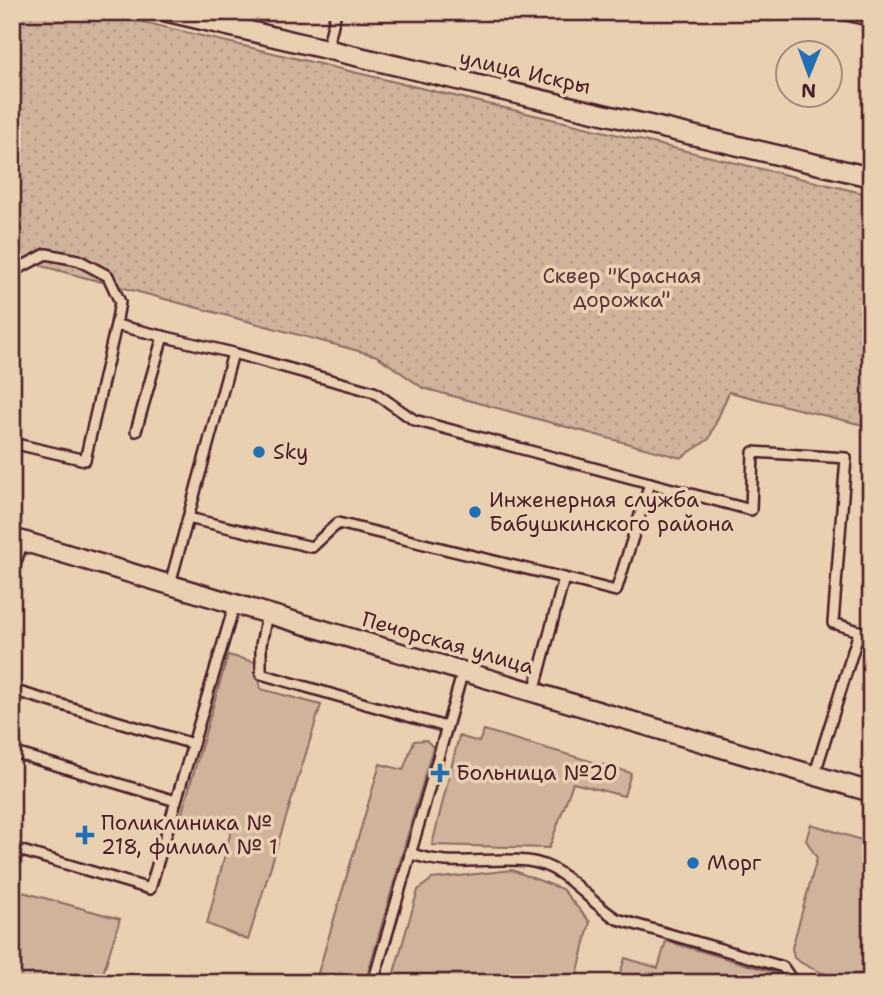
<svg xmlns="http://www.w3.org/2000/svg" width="883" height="995" font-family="'Shantell Sans',sans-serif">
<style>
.grass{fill:#cfb49b;stroke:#8c6a63;stroke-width:2}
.park{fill:url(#park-dots);stroke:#8c6a63;stroke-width:2}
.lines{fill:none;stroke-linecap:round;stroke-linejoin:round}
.lane-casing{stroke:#4a1f2b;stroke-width:14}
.street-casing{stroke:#4a1f2b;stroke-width:23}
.lane{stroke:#e9d0b1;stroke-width:9}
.street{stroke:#e9d0b1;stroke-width:18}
.poi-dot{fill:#1f6fb2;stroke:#e9d0b1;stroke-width:2.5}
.labels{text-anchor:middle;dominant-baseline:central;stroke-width:7;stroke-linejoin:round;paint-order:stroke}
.street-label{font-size:21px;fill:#4a1f2b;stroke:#e9d0b1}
.park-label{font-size:21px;fill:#5e353c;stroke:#e9d0b1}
.poi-label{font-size:21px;fill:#4a1f2b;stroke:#e9d0b1;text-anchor:start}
</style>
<defs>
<pattern id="park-dots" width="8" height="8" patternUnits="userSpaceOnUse" patternTransform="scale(1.75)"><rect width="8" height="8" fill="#cfb49b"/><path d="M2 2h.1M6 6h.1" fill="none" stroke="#b39a86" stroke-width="1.8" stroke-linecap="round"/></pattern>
</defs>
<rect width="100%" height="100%" fill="#e9d0b1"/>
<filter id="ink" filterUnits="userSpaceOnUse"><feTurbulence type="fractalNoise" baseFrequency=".0143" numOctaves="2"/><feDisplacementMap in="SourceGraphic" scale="14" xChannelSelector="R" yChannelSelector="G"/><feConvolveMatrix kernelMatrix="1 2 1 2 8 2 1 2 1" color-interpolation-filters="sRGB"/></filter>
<g filter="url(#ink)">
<g class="grass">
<polygon points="228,655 255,662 261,689 321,705 248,940 207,924 231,831 181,816"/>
<polygon points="484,730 631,773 624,796 573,783 549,848 432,845 459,736 479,742"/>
<polygon points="426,740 433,747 365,983 315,983 380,764 403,770 414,741"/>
<path d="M 811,824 L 871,843 L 871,983 C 848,983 813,972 794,958 L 792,948 L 817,858 L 806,840 Z"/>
<polygon points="512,870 562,889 590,922 577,976 598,983 391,983 418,890 432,879"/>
<polygon points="12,889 120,919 100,983 12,983"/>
<polygon points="666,941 776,973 783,983 617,983 625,958 658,968"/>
</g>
<polygon class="park" points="12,12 101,12 871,195 871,427 729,392 709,439 681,458 423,388 377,356 12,258"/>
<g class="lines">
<defs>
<g id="lane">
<polyline points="835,12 871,21"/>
<polyline points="327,49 336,12"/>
<polyline points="12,272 46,254 78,260 108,276 120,302 116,325"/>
<polyline points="136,431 163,336"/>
<polyline points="12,443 85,460 116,325 233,353"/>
<polyline points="188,518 312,547 338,523 564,578"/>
<polyline points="12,574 23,541"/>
<polyline points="170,584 233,353 374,392 414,420 751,510 753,452 846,458 833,623 871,635"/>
<polyline points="267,613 261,645 261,674 446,727"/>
<polyline points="12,690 193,744"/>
<polyline points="534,692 564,578 616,591 650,483"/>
<polyline points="12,752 176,801 235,603"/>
<polyline points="815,773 859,632"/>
<polyline points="12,848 150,889 176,801"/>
<path d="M 410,853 C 449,869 488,856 528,861 C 567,866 585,900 617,919 L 783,967 L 794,983"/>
<polyline points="373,983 463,671"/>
</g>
<g id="street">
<polyline points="168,12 871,177"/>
<polyline points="12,538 871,792"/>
</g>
</defs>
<use href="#lane" class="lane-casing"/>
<use href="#street" class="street-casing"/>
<use href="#lane" class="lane"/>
<use href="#street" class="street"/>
</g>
</g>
<g class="poi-dot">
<circle cx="259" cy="452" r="7"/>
<circle cx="475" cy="512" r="7"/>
<path d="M436.5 762.5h7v7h7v7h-7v7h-7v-7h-7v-7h7z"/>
<path d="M81.5 824.5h7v7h7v7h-7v7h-7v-7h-7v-7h7z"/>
<circle cx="693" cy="863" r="7"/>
</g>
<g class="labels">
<g class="street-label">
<text transform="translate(525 72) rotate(13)">улица Искры</text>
<text transform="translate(448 643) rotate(16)">Печорская улица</text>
</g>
<g class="park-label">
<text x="622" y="276">Сквер "Красная<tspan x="622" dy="24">дорожка"</tspan></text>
</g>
<g class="poi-label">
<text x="273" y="452">Sky</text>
<text x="489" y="500">Инженерная служба<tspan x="489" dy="24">Бабушкинского района</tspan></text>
<text x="456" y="773">Больница №20</text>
<text x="101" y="823">Поликлиника №<tspan x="101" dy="24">218, филиал № 1</tspan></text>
<text x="707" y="863">Морг</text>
</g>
</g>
<rect width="883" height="995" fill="none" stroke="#e9d0b1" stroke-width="42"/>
<rect x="21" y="21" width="841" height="953" fill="none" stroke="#4a1f2b" stroke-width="2.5" filter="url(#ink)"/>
<g transform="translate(809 74) rotate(181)"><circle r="33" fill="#e9d0b1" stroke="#a9897b" stroke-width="2"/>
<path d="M0-5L12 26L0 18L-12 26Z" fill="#1f6fb2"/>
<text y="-10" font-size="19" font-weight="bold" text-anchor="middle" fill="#4a1f2b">N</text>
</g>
</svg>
